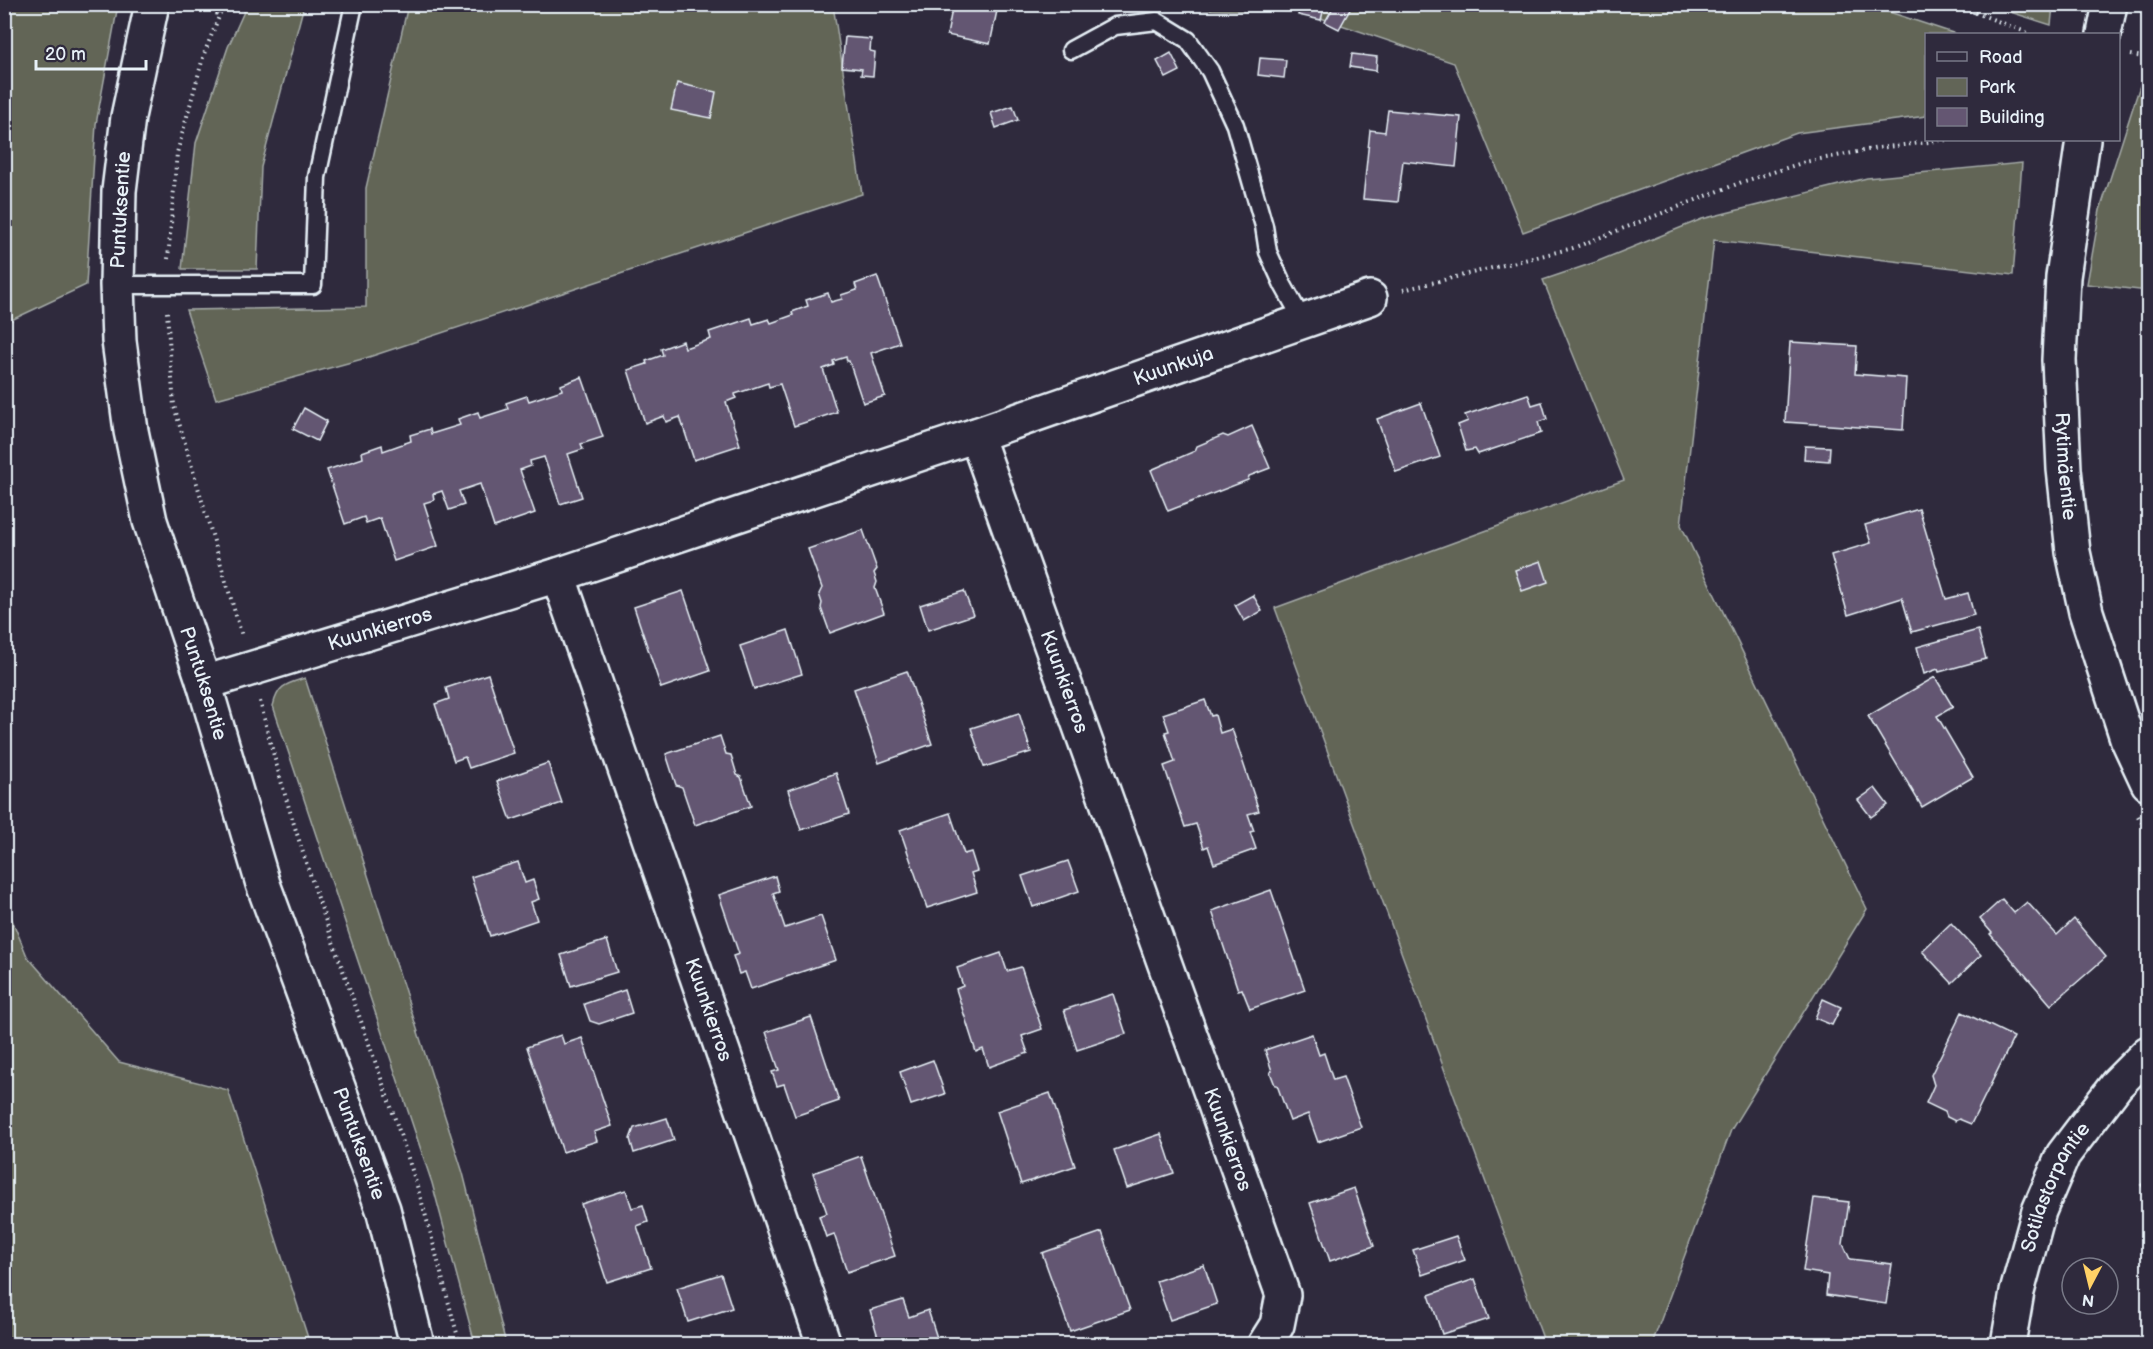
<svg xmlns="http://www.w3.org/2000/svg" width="2153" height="1349" font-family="'Balsamiq Sans',sans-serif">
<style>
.green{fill:#626557;stroke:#a5aba8;stroke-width:1.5}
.building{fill:#645672;stroke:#e8f1f8;stroke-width:1.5}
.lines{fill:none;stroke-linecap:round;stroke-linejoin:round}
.lane-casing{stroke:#e8f1f8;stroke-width:21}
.street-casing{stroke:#e8f1f8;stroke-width:38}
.secondary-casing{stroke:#e8f1f8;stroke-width:38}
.path{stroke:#e8f1f8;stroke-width:4;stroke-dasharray:1.5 4.5;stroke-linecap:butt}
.lane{stroke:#2f2a3d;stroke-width:16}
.street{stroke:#2f2a3d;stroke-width:33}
.secondary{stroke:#2f2a3d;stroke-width:33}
.labels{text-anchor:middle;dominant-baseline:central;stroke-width:6;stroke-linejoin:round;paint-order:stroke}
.street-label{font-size:20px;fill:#e8f1f8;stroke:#2f2a3d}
</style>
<rect width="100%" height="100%" fill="#2f2a3d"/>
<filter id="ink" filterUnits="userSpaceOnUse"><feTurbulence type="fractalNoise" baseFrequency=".0167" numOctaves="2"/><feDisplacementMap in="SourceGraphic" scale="12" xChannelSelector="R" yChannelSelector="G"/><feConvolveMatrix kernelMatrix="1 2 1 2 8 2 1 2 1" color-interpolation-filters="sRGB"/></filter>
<g filter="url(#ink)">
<g class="green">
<polygon points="1865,4 1956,34 1926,34 1926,116 1797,133 1523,232 1454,63 1303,12 1023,5"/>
<polygon points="4,5 118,5 96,124 86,285 5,323"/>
<polygon points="247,5 304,5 261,167 257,269 182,269 196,143 228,47"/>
<polygon points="408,5 833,5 862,194 366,358 216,399 186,310 366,307 366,188"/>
<polygon points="1997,5 2053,5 2051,25 2001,9"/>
<polygon points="2144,73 2148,73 2148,291 2087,284 2100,210"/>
<polygon points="2022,163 2013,275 1714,240 1681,525 1867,909 1731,1130 1652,1344 1545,1344 1275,608 1624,480 1543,280 1596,262 1702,219 1867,178"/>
<path d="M 305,678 L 463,1173 L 506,1344 L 475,1344 L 432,1183 L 273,706 C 278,685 286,684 305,678 Z"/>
<polygon points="5,903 27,956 119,1062 228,1090 310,1344 5,1344"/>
</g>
<g class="building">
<polygon points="953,4 998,6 990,44 947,35"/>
<polygon points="1300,4 1325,4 1321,20 1298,15"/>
<polygon points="1335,4 1353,4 1339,29 1325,22"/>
<polygon points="845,37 871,39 870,51 875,52 873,76 861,75 862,69 842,67"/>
<polygon points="1171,53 1180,71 1166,78 1157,61"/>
<polygon points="1352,54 1377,57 1376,71 1350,67"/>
<polygon points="1260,58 1286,60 1284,78 1258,75"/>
<polygon points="677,83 716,92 711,118 671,110"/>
<polygon points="1013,106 1018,120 996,128 991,113"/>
<polygon points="1388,110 1461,117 1456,167 1403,161 1398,202 1363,199 1370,130 1385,132"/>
<polygon points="877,276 900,343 871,353 885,396 863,403 849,361 847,361 846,357 833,361 834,365 823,369 837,412 794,426 780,384 769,387 768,383 735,394 736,398 726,402 740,445 694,460 680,417 666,422 664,416 645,423 628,370 647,364 646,361 663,355 661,349 683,341 685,348 711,339 709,332 751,318 753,324 769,319 771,323 793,315 792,312 808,306 806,300 828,293 831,302 842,299 841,295 857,290 855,284"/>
<polygon points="1790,342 1857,346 1855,374 1906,378 1903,430 1785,422"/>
<polygon points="582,377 603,437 581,444 583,449 568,454 582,497 560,504 544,457 530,461 531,466 520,470 535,513 494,527 480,484 459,491 464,505 449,510 442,491 433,494 434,500 424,503 438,546 394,561 380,518 366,523 364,517 345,524 327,470 363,458 362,452 382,445 383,451 411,441 410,435 430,429 431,434 460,425 458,419 478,412 480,418 508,409 506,403 527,396 529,401 562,390 561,385"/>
<polygon points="1528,394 1532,405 1542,402 1547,419 1538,422 1541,433 1478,454 1475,449 1466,451 1458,425 1468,421 1465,415"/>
<polygon points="1421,403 1440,457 1396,472 1377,419"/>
<polygon points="304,408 327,421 317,441 293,429"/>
<polygon points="1252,426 1270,468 1249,476 1248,480 1168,511 1151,470 1195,451 1197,446 1223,435 1228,437"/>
<polygon points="1805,446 1830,447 1829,461 1804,459"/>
<polygon points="1919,509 1946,599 1968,593 1974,615 1912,632 1902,598 1848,615 1831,555 1871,543 1865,525"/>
<polygon points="863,530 877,569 874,573 877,582 875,588 884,613 830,633 821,608 822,603 819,594 822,588 808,549"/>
<polygon points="1541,561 1548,582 1522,591 1515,570"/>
<polygon points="683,591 710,671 661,688 634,607"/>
<polygon points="964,591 973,615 928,630 920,605"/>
<polygon points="1253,595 1262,611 1244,621 1235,605"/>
<polygon points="788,630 802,674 754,689 740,646"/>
<polygon points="1978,630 1986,659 1939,672 1938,669 1924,674 1917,647"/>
<polygon points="907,671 932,744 879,763 854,689"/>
<polygon points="488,674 514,753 469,768 465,757 454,761 435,704 449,699 446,688"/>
<polygon points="1935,677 1953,707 1937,716 1973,777 1922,807 1868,716"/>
<polygon points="1205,700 1211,716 1215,715 1220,733 1232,729 1259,811 1248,814 1254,831 1250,832 1256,849 1214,864 1208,846 1204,848 1196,824 1185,827 1164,766 1175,762 1165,732 1169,731 1163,714"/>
<polygon points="1019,713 1031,752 984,767 971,728"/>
<polygon points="720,736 726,754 731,755 737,775 741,777 751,806 695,825 682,787 676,785 666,754"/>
<polygon points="548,763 562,803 511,820 497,781"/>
<polygon points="836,773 849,814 801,830 788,790"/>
<polygon points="1875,788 1888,805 1871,817 1858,800"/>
<polygon points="950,813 964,854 971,852 977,871 971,873 977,892 927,908 900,830"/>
<polygon points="1068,861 1079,891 1033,907 1022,876"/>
<polygon points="518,862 525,883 533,880 539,899 531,902 537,920 490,936 471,877"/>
<polygon points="775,876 779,891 773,893 785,928 821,916 836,960 751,989 745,972 739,974 733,956 739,954 719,895"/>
<polygon points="1271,890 1305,990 1250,1009 1242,989 1238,990 1212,911"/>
<polygon points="2002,899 2014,913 2027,902 2057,935 2074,919 2106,957 2051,1005 1990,934 1992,933 1980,919"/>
<polygon points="1951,923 1981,955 1952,983 1922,951"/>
<polygon points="607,940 617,972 571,986 561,955"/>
<polygon points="1001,953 1007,971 1021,967 1042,1029 1022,1036 1028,1053 989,1067 983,1049 976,1052 956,989 963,986 957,968"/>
<polygon points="625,990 632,1013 599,1024 590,1021 584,1004"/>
<polygon points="1113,994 1126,1034 1077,1050 1064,1010"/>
<polygon points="1823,999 1841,1007 1832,1025 1815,1018"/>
<polygon points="1962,1012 2014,1037 1971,1124 1959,1119 1955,1121 1947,1117 1945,1112 1926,1103 1934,1085 1931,1075"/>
<polygon points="811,1017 839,1101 795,1116 784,1084 777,1086 772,1072 779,1070 766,1032"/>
<polygon points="1312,1034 1319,1055 1324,1053 1333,1080 1343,1077 1361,1127 1318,1142 1308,1114 1290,1121 1277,1085 1275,1085 1270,1072 1272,1071 1265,1050"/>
<polygon points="561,1035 564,1044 582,1038 612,1126 594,1132 597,1141 563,1152 527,1047"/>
<polygon points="933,1060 945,1094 911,1105 900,1072"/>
<polygon points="1050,1093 1075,1166 1021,1184 997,1111"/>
<polygon points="667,1118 674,1140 634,1153 630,1139 634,1128"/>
<polygon points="1161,1134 1174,1173 1127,1188 1114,1150"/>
<polygon points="861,1156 895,1256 847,1272 834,1234 826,1237 819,1216 827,1213 813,1173"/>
<polygon points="2148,1179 2148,1195 2141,1185"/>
<polygon points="1354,1188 1374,1246 1330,1261 1310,1203"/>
<polygon points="626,1190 632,1208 643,1205 648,1222 637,1226 651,1268 607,1282 581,1204"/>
<polygon points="1814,1198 1849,1202 1843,1244 1850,1259 1892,1264 1886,1304 1826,1295 1828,1275 1803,1271"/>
<polygon points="1102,1232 1130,1310 1070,1331 1042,1253"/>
<polygon points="1456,1236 1465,1260 1422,1275 1413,1250"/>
<polygon points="1204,1265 1217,1304 1170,1320 1156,1281"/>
<polygon points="721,1274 732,1308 688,1322 677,1288"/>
<polygon points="1475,1279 1489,1319 1442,1334 1429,1295"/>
<polygon points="903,1300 909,1317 928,1310 939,1344 871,1344 870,1340 878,1337 870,1310"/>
</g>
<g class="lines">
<defs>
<g id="lane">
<polyline points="1071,50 1115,26 1157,21 1188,40 1210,71 1235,125 1264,226 1268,252 1283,285 1303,321"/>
<polyline points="117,285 313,285 317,177 354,4"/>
</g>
<g id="street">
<path id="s1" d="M 976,435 L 1283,1295 L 1277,1325 L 1265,1344"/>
<path id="s2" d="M 558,575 L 824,1344"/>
<path id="s3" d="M 204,683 L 558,575 L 976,435 L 1370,298"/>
<path id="s4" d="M 2008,1344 L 2017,1292 L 2039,1211 L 2063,1155 L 2117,1084 L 2148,1053"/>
</g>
<g id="secondary">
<path id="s5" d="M 152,4 L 128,117 L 119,191 L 117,285 L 119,341 L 131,431 L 150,521 L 204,683 L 263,884 L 383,1209 L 417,1344"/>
<polyline points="2104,34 2110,4"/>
<path id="s6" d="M 2083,140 L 2063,277 L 2059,360 L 2064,469 L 2073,552 L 2086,612 L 2127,738 L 2148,783"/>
</g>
</defs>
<use href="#lane" class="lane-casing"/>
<use href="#street" class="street-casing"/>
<use href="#secondary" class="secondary-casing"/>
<g class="path">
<polyline points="209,4 218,15"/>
<polyline points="1953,4 2031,34"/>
<polyline points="1974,14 1976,4"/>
<polyline points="2131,55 2148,58"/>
<polyline points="168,259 177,153 204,54 224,4"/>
<polyline points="1403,290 1573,248 1742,182 1805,162 1878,148 1946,140"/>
<polyline points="167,312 174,406 242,636"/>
<path d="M 260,701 C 299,866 366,1024 417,1186 C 433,1238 445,1292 460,1344"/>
<polyline points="2138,816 2148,835"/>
</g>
<use href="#lane" class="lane"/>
<use href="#street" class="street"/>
<use href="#secondary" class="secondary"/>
</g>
</g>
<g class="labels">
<g class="street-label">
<text transform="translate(121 210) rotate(-87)">Puntuksentie</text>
<text stroke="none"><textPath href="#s3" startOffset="1020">Kuunkuja</textPath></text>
<text stroke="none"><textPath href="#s6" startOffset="328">Rytimäentie</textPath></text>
<text stroke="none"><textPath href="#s3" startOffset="184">Kuunkierros</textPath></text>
<text stroke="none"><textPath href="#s1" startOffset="262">Kuunkierros</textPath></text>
<text stroke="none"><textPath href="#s5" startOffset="694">Puntuksentie</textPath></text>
<text stroke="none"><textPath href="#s2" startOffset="460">Kuunkierros</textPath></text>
<text stroke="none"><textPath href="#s1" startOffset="748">Kuunkierros</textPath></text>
<text stroke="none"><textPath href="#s5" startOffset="1180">Puntuksentie</textPath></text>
<text stroke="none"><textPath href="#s4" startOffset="165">Sotilastorpantie</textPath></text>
</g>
</g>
<rect width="2153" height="1349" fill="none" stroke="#2f2a3d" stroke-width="24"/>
<rect x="12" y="12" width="2129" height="1325" fill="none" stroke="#e8f1f8" stroke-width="2" filter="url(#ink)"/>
<rect x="1925" y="33" width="195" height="108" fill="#2f2a3d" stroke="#797a88" stroke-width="1.5"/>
<rect x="1937" y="52" width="30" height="9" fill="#2f2a3d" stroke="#797a88" stroke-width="1.5"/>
<text x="1979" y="63" font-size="18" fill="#e8f1f8">Road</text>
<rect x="1937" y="78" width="30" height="18" fill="#626557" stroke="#797a88" stroke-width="1.5"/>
<text x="1979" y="93" font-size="18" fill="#e8f1f8">Park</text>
<rect x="1937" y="108" width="30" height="18" fill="#645672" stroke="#797a88" stroke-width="1.5"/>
<text x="1979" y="123" font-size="18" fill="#e8f1f8">Building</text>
<g transform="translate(2090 1286) rotate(187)"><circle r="28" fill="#2f2a3d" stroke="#797a88" stroke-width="1.5"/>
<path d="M0-4.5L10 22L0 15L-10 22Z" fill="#ffd166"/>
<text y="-9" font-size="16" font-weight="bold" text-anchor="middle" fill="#e8f1f8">N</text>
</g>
<path d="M36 60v9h110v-9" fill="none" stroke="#e8f1f8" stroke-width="3"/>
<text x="45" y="60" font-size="18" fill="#e8f1f8" stroke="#2f2a3d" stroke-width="4.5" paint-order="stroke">20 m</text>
</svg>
